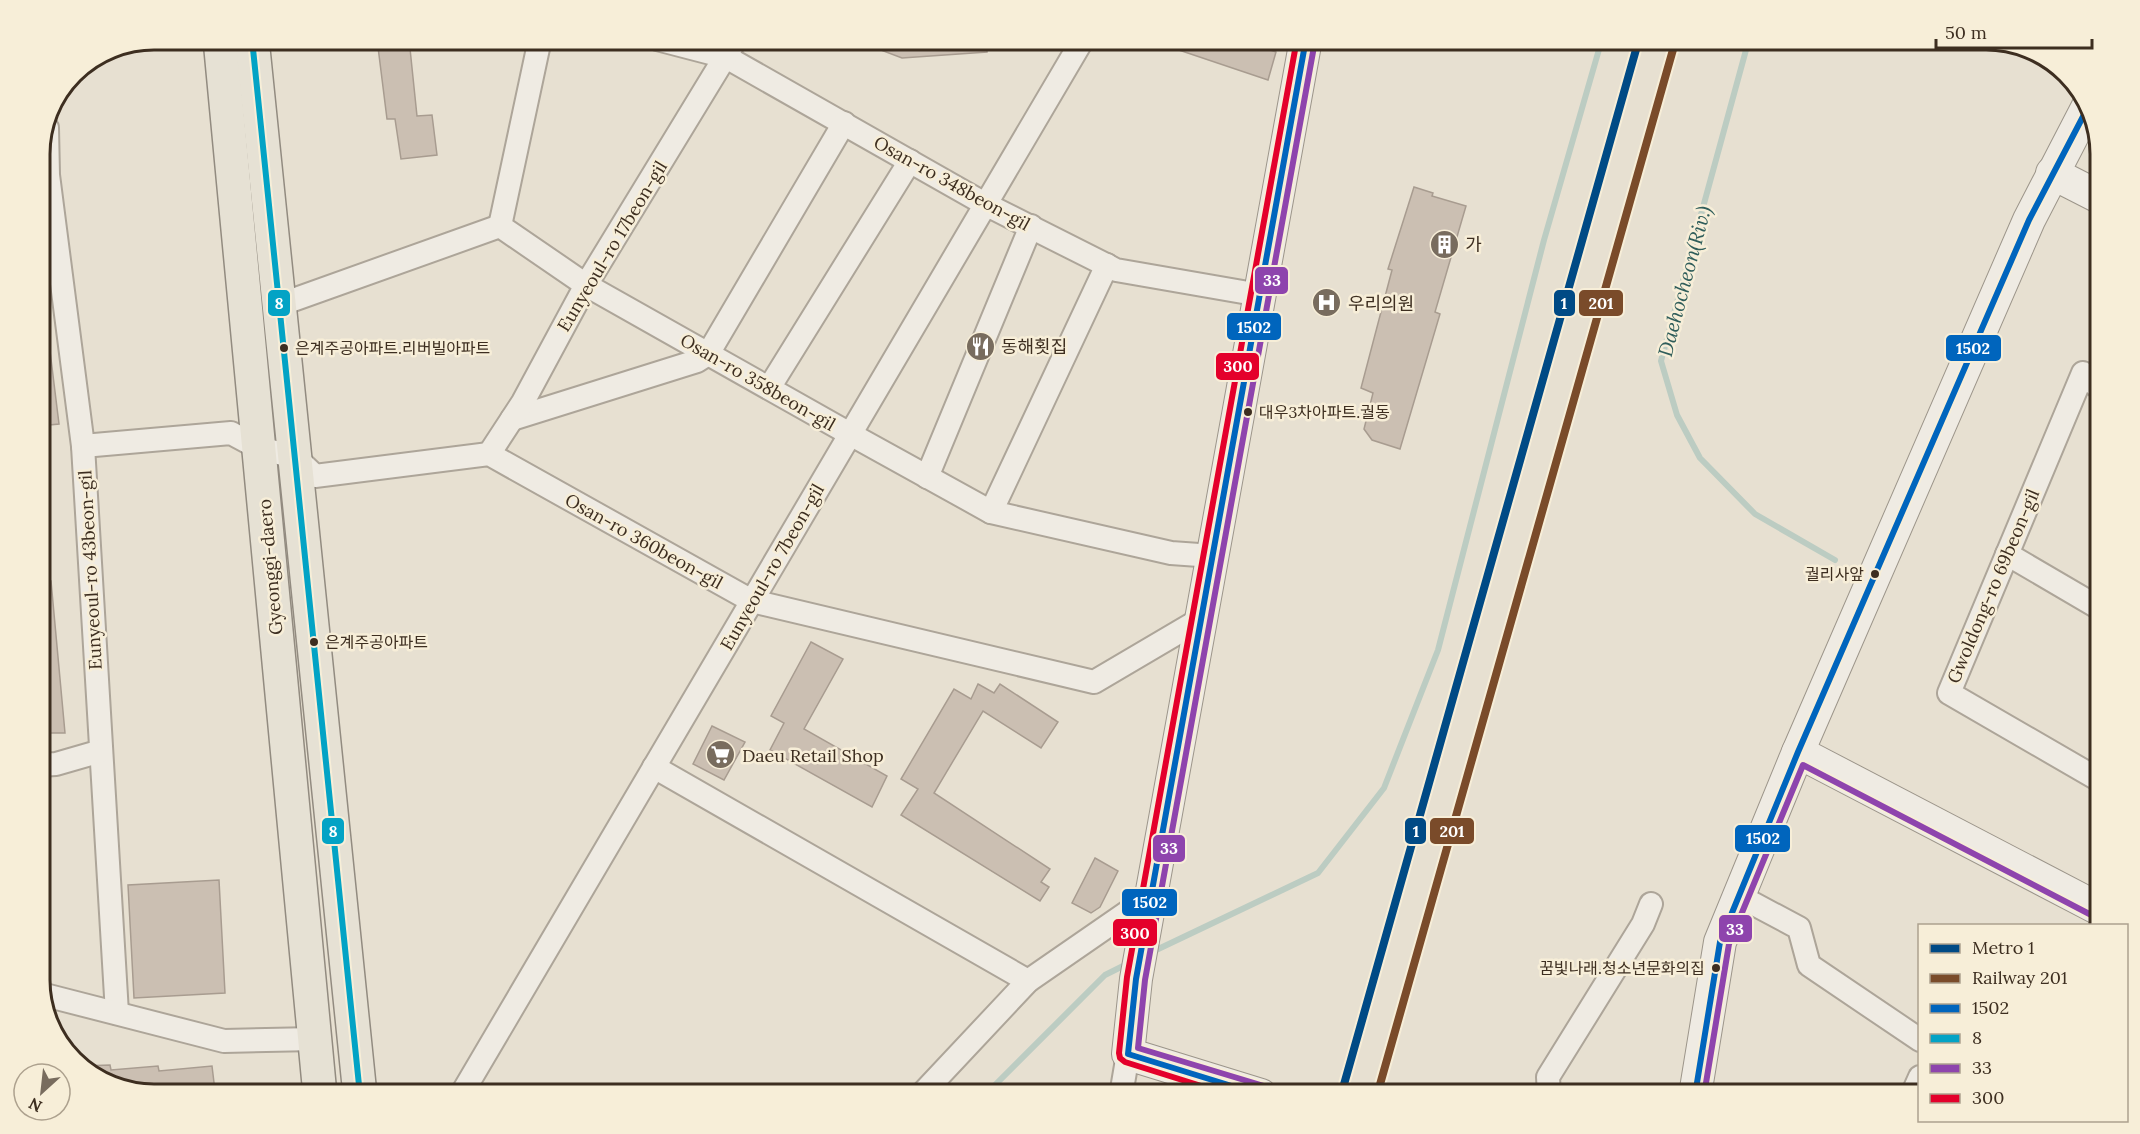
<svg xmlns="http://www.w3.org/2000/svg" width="2140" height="1134" font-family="Lora,'Noto Sans KR',serif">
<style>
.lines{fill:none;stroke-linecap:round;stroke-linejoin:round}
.stream{stroke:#bcccc2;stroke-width:6}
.building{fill:#cbbfb2;stroke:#a89c90;stroke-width:1.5}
.street-casing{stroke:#ada599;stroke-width:26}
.secondary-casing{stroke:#9c958a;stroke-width:34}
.primary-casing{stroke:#928b80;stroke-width:36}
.street{stroke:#efebe3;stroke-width:22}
.secondary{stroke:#efebe3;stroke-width:32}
.primary{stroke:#e6e1d4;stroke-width:33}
.bus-1-casing{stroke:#f7eed8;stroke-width:10}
.bus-2-casing{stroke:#f7eed8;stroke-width:10}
.bus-3-casing{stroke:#f7eed8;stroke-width:10}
.bus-4-casing{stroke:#f7eed8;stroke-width:10}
.bus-1{stroke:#0065bd;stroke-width:6}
.bus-2{stroke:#03a3c5;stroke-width:6}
.bus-3{stroke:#8e44ad;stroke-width:6}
.bus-4{stroke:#e4002b;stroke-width:6}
.rail-1-casing{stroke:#f7eed8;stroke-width:12}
.rail-1{stroke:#7a4b2a;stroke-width:8}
.metro-1-casing{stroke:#f7eed8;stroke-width:12}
.metro-1{stroke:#004a85;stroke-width:8}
.bus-dot{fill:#3d2e20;stroke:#f7eed8;stroke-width:2}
.labels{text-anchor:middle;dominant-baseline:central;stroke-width:5;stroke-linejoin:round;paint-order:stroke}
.bus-label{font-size:16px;fill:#3d2e20;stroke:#f7eed8;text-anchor:start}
.street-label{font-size:18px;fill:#3d2e20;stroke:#f7eed8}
.poi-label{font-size:18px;fill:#3d2e20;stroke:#f7eed8;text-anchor:start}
.water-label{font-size:20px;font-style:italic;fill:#2f5d5a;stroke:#f7eed8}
.rim{fill:none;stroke:#3d2e20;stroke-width:3}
.line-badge{stroke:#f7eed8;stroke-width:2}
.badge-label{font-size:16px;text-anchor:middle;font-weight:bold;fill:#fff}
</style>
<rect width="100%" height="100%" fill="#e7e0d1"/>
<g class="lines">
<g class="stream">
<polyline points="1749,39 1661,361 1677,415 1700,458 1755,514 1835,560"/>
<polyline points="1152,952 1318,873 1384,788 1438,650 1544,240 1602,39"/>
<polyline points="985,1095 1105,975 1127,964"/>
</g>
</g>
<g class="building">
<polygon points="377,39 409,39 417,116 432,115 437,155 401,159 395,119 387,119"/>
<polygon points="857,39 987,39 987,52 902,58 857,41"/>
<polygon points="1156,39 1237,39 1276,52 1268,80 1155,42"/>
<polygon points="1414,187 1433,193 1432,196 1466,206 1435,312 1440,314 1400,449 1372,440 1364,429 1373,393 1361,388 1392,270 1388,269"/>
<polygon points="50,351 59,424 39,426 39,352"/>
<polygon points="39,581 51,581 65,733 39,733"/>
<polygon points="811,642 843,659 804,729 887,776 872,807 770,750 784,723 771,716"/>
<polygon points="978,684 994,693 1000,684 1058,722 1041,748 983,711 934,793 1050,869 1041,882 1049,887 1040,901 901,815 918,789 901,779 954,689 971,699"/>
<polygon points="712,726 745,742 724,780 693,764"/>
<polygon points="1095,858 1118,871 1100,907 1091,913 1072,903"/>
<polygon points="219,880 225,993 134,998 128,885"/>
<polygon points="110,1065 111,1070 158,1066 159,1071 212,1066 215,1091 179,1095 162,1095 162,1093 149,1094 102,1083 83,1066"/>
</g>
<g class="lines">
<defs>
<g id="street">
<polyline points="540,39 500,226 586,285 850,434 991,512 1171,553 1213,556"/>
<polyline points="657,39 726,57 985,204 1116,270 1260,295"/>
<polyline points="47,128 48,175 83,446 117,1013"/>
<polyline points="279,305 500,226"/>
<polyline points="769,388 910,161"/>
<polyline points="2101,390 2083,373 1949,693 2101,781"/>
<polyline points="512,419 697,361 708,354 844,123"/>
<polyline points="83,446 231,433 259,448 295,457 315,476 489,454 752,601 1094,682 1201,619"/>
<polyline points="489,454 523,402 586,285 736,39"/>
<polyline points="927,477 1031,226"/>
<polyline points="991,512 1107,265"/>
<polyline points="2007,554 2101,609"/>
<polyline points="39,765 56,764 101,751"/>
<polyline points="654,767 1028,981"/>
<polyline points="1739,896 1799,928 1809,965 1920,1040"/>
<polyline points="41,994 224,1041 315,1039"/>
<polyline points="461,1095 1083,39"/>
<polyline points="921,1095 1028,981 1151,896"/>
<polyline points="1121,1095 1128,1054"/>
<polyline points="1549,1095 1548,1077 1643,924 1651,904"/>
<polyline points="1912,1095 1920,1077"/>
</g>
<g id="secondary">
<polyline points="2052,173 2101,198"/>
<polyline points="1798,752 2101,910"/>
<polyline points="1261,1095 1128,1054 1136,979 1306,39"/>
<polyline points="1695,1095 1720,942 1798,752 2029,220 2088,106"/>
</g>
<g id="primary">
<polyline points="220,39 320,1095"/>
<polyline points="252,39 360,1095"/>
</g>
</defs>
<use href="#street" class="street-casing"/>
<use href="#secondary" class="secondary-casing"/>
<use href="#primary" class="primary-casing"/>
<use href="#street" class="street"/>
<use href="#secondary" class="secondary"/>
<use href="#primary" class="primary"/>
<defs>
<g id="bus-1">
<polyline points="1261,1095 1128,1054 1136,979 1306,39"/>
<polyline points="1695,1095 1720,942 1798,752 2029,220 2088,107"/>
</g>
<polyline id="bus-2" points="252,39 360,1095"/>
<g id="bus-3">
<polyline points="1264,1086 1138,1048 1145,980 1315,41"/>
<polyline points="1704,1095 1729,944 1803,765 2097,918"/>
</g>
<polyline id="bus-4" points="1230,1095 1125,1062 1120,1058 1119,1053 1127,977 1297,39"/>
</defs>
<use href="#bus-1" class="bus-1-casing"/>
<use href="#bus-2" class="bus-2-casing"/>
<use href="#bus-3" class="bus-3-casing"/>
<use href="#bus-4" class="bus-4-casing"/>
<use href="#bus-1" class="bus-1"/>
<use href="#bus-2" class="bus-2"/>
<use href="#bus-3" class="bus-3"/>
<use href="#bus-4" class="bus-4"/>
<defs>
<polyline id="rail-1" points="1377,1095 1676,39"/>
</defs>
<use href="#rail-1" class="rail-1-casing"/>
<use href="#rail-1" class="rail-1"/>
<defs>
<polyline id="metro-1" points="1341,1095 1639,39"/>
</defs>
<use href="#metro-1" class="metro-1-casing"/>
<use href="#metro-1" class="metro-1"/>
</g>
<defs>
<symbol id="building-disc" viewBox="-11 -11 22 22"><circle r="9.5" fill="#786c5e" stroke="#f7eed8"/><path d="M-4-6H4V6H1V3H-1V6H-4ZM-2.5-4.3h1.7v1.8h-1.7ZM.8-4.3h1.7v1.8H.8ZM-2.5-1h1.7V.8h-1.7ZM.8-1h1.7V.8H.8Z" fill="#fff"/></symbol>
<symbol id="hospital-disc" viewBox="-11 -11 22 22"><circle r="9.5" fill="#786c5e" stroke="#f7eed8"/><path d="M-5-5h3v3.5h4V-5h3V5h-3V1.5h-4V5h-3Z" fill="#fff"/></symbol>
<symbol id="restaurant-disc" viewBox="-11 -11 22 22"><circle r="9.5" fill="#786c5e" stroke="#f7eed8"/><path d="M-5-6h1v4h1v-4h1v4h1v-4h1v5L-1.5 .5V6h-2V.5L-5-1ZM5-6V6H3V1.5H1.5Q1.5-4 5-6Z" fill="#fff"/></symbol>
<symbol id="supermarket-disc" viewBox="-11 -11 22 22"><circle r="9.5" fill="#786c5e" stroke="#f7eed8"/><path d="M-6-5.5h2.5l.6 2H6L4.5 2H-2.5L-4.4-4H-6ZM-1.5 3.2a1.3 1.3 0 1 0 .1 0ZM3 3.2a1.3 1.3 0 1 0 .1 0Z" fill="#fff"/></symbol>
</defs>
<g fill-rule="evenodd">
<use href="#building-disc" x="1428" y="228" width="33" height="33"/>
<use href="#hospital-disc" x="1310" y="286" width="33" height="33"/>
<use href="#restaurant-disc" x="964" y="330" width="33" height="33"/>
<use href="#supermarket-disc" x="704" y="738" width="33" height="33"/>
</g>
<g class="bus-dot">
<circle cx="284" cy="348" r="5"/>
<circle cx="1248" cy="412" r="5"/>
<circle cx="1875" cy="574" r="5"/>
<circle cx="314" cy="642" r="5"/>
<circle cx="1716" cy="968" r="5"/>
</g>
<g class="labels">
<g class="bus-label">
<text x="295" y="348">은계주공아파트.리버빌아파트</text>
<text x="1259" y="412">대우3차아파트.궐동</text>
<text x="1864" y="574" text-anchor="end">궐리사앞</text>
<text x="325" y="642">은계주공아파트</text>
<text x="1705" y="968" text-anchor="end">꿈빛나래.청소년문화의집</text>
</g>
<g class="street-label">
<text transform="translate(952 183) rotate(29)">Osan-ro 348beon-gil</text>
<text transform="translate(612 246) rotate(-59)">Eunyeoul-ro 17beon-gil</text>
<text transform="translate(758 382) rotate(30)">Osan-ro 358beon-gil</text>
<text transform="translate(644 541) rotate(29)">Osan-ro 360beon-gil</text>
<text transform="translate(270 567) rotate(-95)">Gyeonggi-daero</text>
<text transform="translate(772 567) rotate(-60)">Eunyeoul-ro 7beon-gil</text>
<text transform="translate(90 570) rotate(-93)">Eunyeoul-ro 43beon-gil</text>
<text transform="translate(1993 586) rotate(-67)">Gwoldong-ro 69beon-gil</text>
</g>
<g class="poi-label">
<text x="1465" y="244">가</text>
<text x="1348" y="303">우리의원</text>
<text x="1001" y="346">동해횟집</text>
<text x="742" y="755">Daeu Retail Shop</text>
</g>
<g class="water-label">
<text transform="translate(1684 281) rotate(-75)">Daehocheon(Riv.)</text>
</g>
</g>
<path d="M0 0H2140V1134H0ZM154 50H1986A104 104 0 0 1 2090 154V980A104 104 0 0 1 1986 1084H154A104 104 0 0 1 50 980V154A104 104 0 0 1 154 50Z" fill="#f7eed8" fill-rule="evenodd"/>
<path class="rim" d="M154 50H1986A104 104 0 0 1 2090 154V980A104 104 0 0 1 1986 1084H154A104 104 0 0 1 50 980V154A104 104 0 0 1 154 50Z"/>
<g class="line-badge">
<rect x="1254" y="266" width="35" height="29" rx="6" fill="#8e44ad"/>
<rect x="1578" y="289" width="46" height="28" rx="6" fill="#7a4b2a"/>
<rect x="267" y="289" width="24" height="28" rx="6" fill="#03a3c5"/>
<rect x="1553" y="289" width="23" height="28" rx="6" fill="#004a85"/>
<rect x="1226" y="312" width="56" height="29" rx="6" fill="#0065bd"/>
<rect x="1945" y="334" width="57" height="28" rx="6" fill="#0065bd"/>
<rect x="1215" y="352" width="45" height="29" rx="6" fill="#e4002b"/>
<rect x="321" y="817" width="24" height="28" rx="6" fill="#03a3c5"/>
<rect x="1404" y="817" width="23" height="28" rx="6" fill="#004a85"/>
<rect x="1429" y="817" width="46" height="28" rx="6" fill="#7a4b2a"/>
<rect x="1734" y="824" width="57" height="29" rx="6" fill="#0065bd"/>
<rect x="1152" y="834" width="34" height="29" rx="6" fill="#8e44ad"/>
<rect x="1121" y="888" width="57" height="29" rx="6" fill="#0065bd"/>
<rect x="1718" y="914" width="35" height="29" rx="6" fill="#8e44ad"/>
<rect x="1112" y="918" width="46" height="29" rx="6" fill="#e4002b"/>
</g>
<g class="badge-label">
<text x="1272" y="286">33</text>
<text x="1601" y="309">201</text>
<text x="279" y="309">8</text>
<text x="1564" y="309">1</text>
<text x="1254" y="333">1502</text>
<text x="1973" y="354">1502</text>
<text x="1238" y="372">300</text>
<text x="333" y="837">8</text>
<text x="1416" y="837">1</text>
<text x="1452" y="837">201</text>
<text x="1763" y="844">1502</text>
<text x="1169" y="854">33</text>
<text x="1150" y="908">1502</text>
<text x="1735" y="935">33</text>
<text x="1135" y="939">300</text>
</g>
<rect x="1918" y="924" width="210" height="198" fill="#f7eed8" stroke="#ada18e" stroke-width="1.5"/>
<rect x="1930" y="944" width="30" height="9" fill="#004a85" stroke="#ada18e" stroke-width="1.5"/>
<text x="1972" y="954" font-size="18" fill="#3d2e20">Metro 1</text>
<rect x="1930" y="974" width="30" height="9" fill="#7a4b2a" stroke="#ada18e" stroke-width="1.5"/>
<text x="1972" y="984" font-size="18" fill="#3d2e20">Railway 201</text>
<rect x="1930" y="1004" width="30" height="9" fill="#0065bd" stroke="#ada18e" stroke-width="1.5"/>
<text x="1972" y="1014" font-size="18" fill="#3d2e20">1502</text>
<rect x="1930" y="1034" width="30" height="9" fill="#03a3c5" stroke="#ada18e" stroke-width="1.5"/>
<text x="1972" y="1044" font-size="18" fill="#3d2e20">8</text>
<rect x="1930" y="1064" width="30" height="9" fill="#8e44ad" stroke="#ada18e" stroke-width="1.5"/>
<text x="1972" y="1074" font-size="18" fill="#3d2e20">33</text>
<rect x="1930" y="1094" width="30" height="9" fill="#e4002b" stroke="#ada18e" stroke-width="1.5"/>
<text x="1972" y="1104" font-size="18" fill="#3d2e20">300</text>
<g transform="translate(42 1092) rotate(207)"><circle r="28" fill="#f7eed8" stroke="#ada18e" stroke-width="1.5"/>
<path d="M0-4.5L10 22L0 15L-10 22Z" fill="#786c5e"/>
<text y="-9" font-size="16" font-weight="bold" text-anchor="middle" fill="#3d2e20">N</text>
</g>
<path d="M1936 39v9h156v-9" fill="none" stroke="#3d2e20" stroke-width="3"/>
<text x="1945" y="39" font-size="18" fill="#3d2e20" stroke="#f7eed8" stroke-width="4.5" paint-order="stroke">50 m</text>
</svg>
